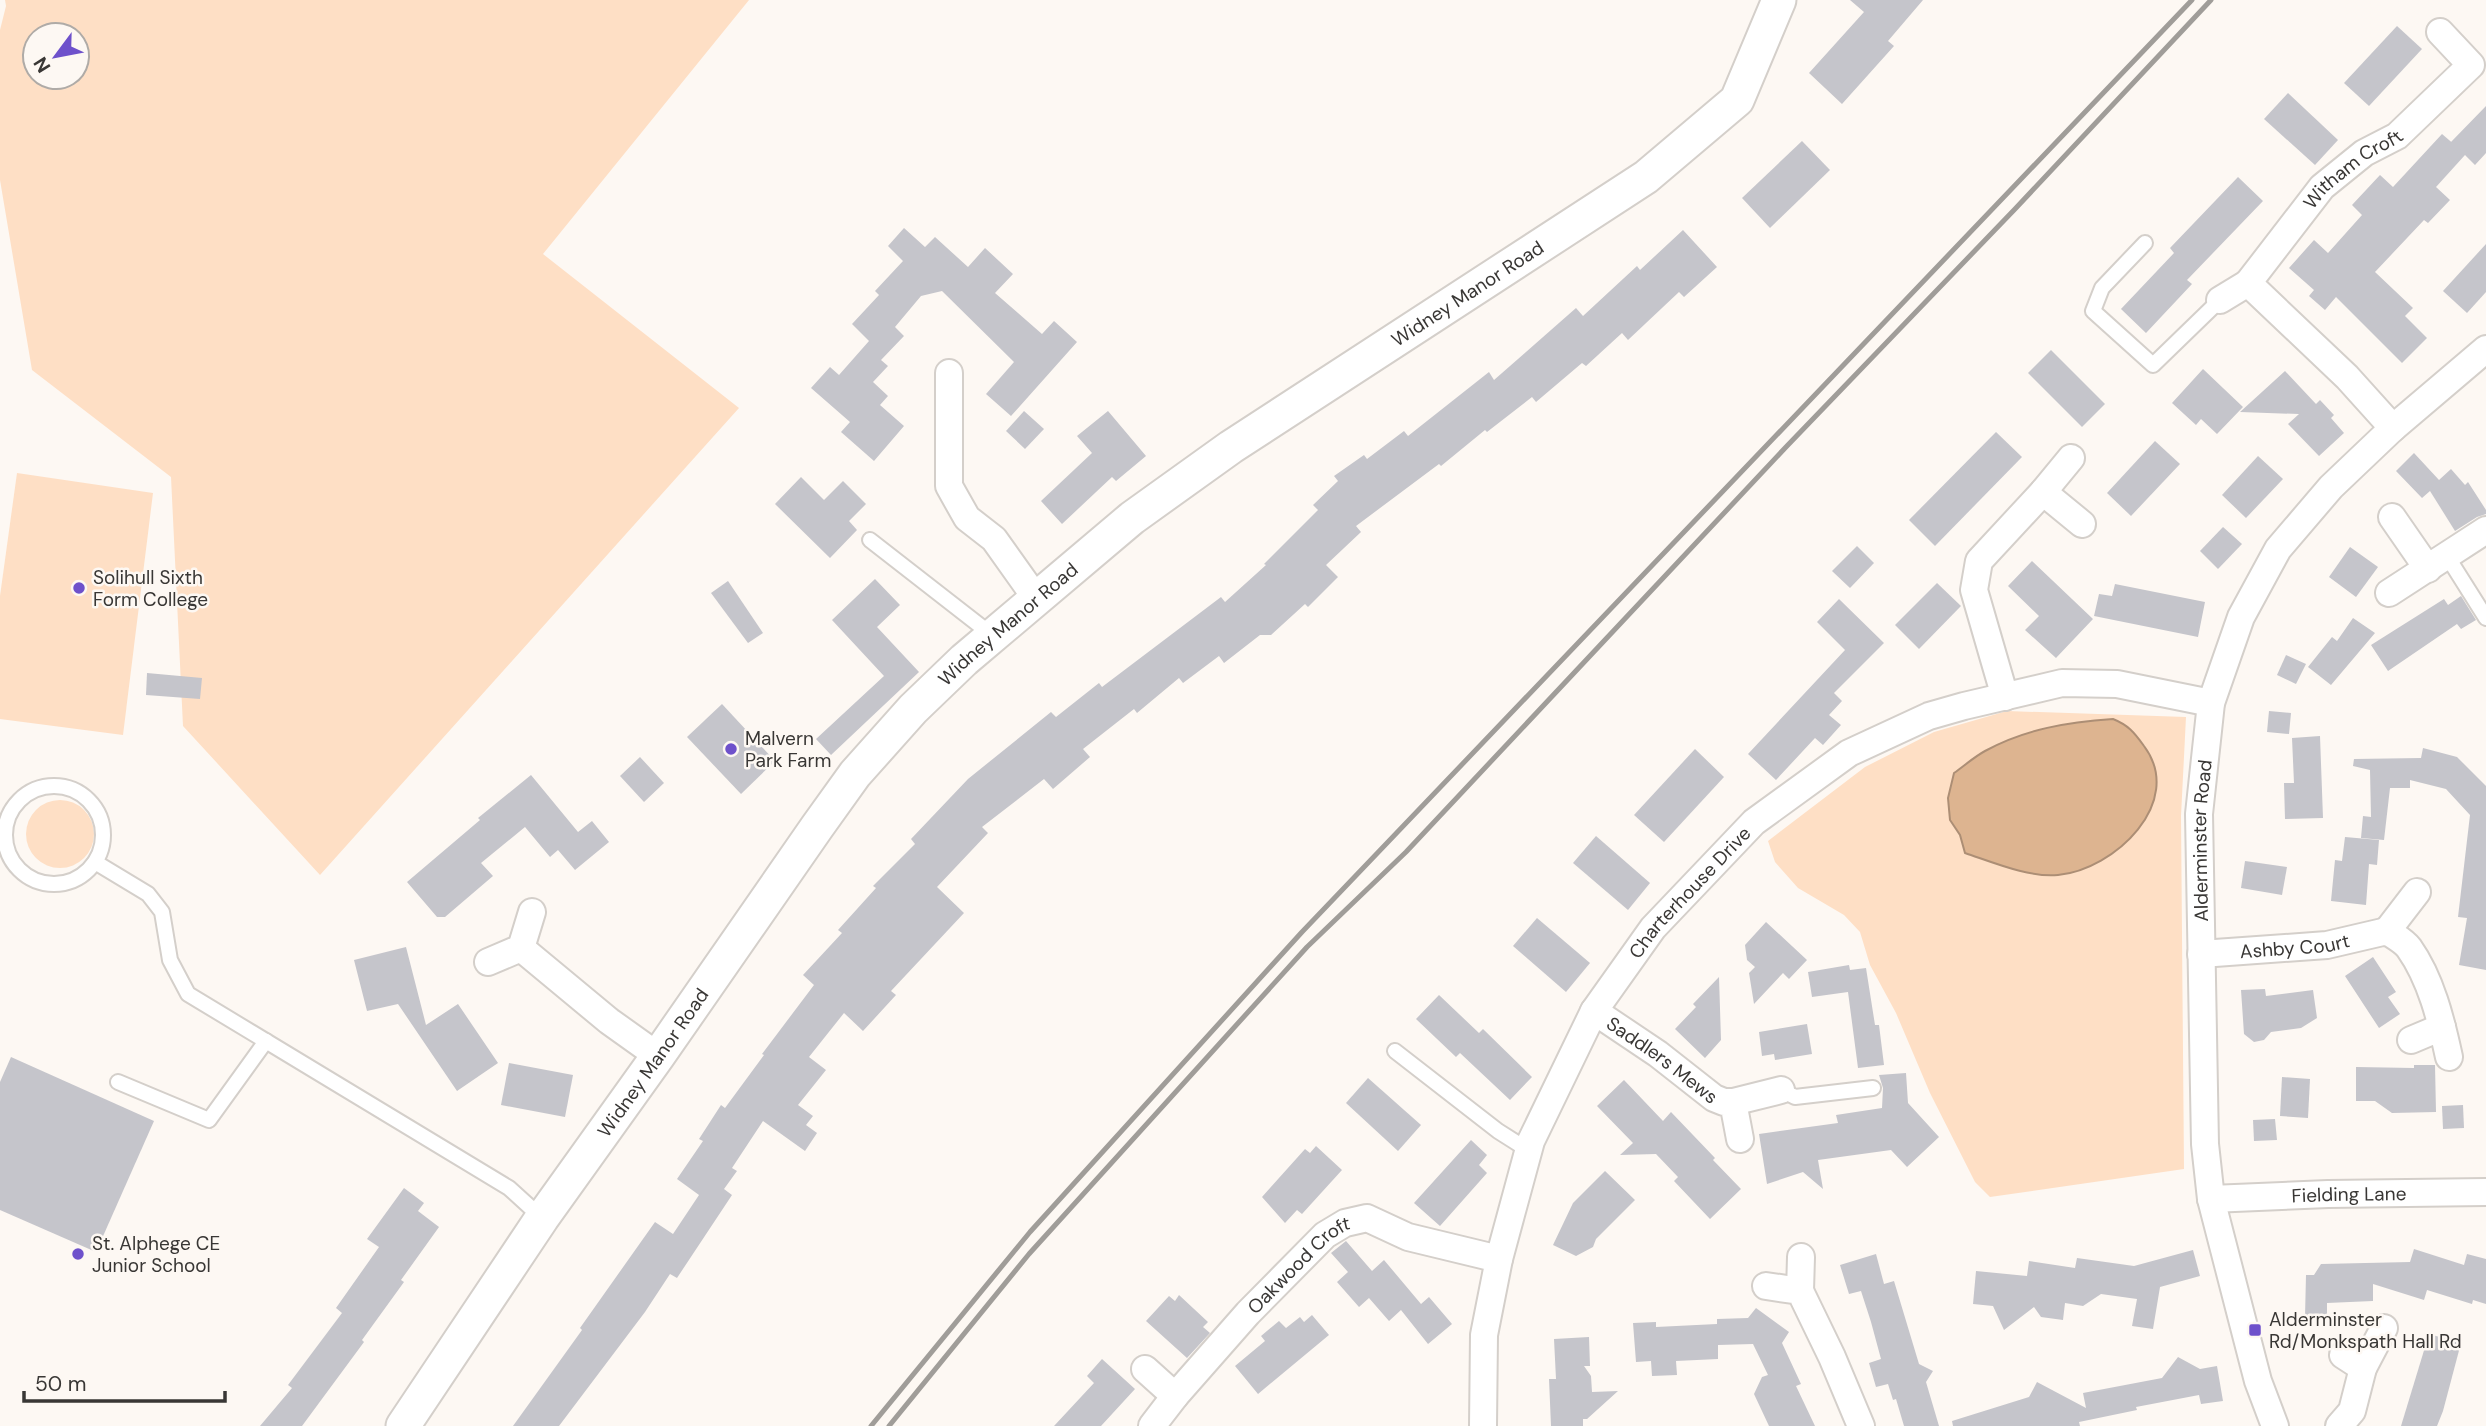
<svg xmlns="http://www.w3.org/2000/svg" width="2486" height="1426" font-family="'DM Sans',sans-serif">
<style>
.green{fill:#fedfc5;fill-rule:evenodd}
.water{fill:#ddb490;stroke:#ac8e75;stroke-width:2}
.building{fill:#c5c5cb}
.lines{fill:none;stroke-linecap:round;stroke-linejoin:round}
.service-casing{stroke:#d4cfca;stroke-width:18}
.minor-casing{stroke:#d4cfca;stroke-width:30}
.tertiary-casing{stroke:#d4cfca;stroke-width:37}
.service{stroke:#fff;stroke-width:14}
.minor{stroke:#fff;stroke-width:26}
.tertiary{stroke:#fff;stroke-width:33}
.rail{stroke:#a09d99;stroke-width:5}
.poi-dot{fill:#6e51cb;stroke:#fdf8f3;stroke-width:2.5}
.labels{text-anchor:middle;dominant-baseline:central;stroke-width:5;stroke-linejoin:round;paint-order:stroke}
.street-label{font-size:19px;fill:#393735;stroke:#fdf8f3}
.poi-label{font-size:19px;fill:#393735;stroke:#fdf8f3;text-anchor:start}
</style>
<rect width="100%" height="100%" fill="#fdf8f3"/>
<g class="green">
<path d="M 5,0 L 749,0 L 543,254 L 739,408 L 320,875 L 183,726 L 171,477 L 32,370 L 0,180 L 0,30 L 6,6 ZM 35,35 L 77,35 L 77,77 L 35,77 Z"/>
<polygon points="17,473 153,493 123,735 0,719 0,596"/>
<polygon points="2007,711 2186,717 2181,816 2184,1169 1990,1197 1975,1182 1930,1093 1896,1013 1870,965 1860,932 1844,915 1798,888 1775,862 1768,841 1865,767 1934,732"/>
<circle cx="60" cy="834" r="34"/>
</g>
<path class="water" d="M 2113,719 C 2128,725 2134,732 2144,746 C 2186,802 2114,870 2058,875 C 2030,878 1992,862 1965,853 L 1960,835 L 1950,820 L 1948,798 L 1954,773 C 1964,766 1974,757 1985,751 C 2025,729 2068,722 2113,719 Z"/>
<g class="building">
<polygon points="1850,0 1923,0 1888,41 1894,46 1842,104 1809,73 1864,12"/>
<polygon points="2397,26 2422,49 2369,106 2344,83"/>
<polygon points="2288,93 2338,140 2315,165 2264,119"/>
<polygon points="2486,106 2486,153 2475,165 2465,155 2436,187 2450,200 2428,223 2424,220 2375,272 2413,308 2405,316 2427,338 2402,363 2336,297 2325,310 2309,296 2314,290 2289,268 2314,240 2328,253 2362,215 2352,205 2380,175 2393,187 2442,134 2456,146 2451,142"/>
<polygon points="1802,141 1830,170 1770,228 1742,198"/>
<polygon points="2238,177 2263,201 2187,280 2192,284 2146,333 2121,309 2174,253 2170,248"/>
<polygon points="904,228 925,247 935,237 968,267 985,248 1013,274 995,293 1042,334 1054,321 1077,342 1011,416 986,394 1014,362 942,291 921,296 895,327 904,336 881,360 888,366 873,382 888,396 880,405 904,426 874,461 841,432 850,422 811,388 830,367 839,375 869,341 852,324 879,295 875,291 903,261 888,246"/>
<polygon points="1683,230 1717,267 1684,297 1679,292 1628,340 1622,333 1586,366 1582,363 1536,402 1532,397 1487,432 1485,430 1441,466 1439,464 1356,526 1361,532 1326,565 1338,577 1308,607 1305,604 1271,635 1260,635 1224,663 1219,656 1183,683 1179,678 1137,713 1134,709 1083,749 1090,757 1053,789 1044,779 982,827 988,833 937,887 964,913 891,991 896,995 863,1031 844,1013 809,1057 826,1070 798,1105 813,1116 806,1125 817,1133 805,1151 763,1121 732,1168 737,1171 724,1189 732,1195 677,1278 670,1274 645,1312 559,1426 513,1426 582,1330 580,1328 655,1222 673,1234 699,1195 677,1179 703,1141 699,1139 721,1105 725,1108 764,1055 762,1054 814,985 803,975 842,933 838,930 876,888 873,886 915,844 911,839 968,779 1051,712 1056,717 1099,683 1102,687 1221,597 1225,602 1266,565 1264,564 1318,510 1313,505 1338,481 1334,476 1364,455 1367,459 1404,431 1408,436 1489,372 1494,380 1576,308 1583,316 1637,266 1640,270"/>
<polygon points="2486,244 2486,292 2467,313 2443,291"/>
<polygon points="2051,350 2105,404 2082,427 2028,373"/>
<polygon points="2203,369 2243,407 2217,434 2201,419 2196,425 2172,403"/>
<polygon points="2285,371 2316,404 2320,400 2334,415 2331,418 2344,433 2319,456 2288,424 2299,414 2240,412"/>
<polygon points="1024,411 1044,429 1025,449 1006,431"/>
<polygon points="1108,411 1146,456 1116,481 1112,477 1062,524 1041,501 1092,453 1077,436"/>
<polygon points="1996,432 2022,457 1935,546 1909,520"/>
<polygon points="2155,441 2180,464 2131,516 2107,493"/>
<polygon points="2414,453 2439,480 2451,469 2465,485 2468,482 2486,510 2486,514 2477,517 2455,531 2430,491 2422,498 2396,471"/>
<polygon points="2258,456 2283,479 2246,518 2222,495"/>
<polygon points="801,477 824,500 843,481 866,504 849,521 857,530 830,558 775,504"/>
<polygon points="2223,527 2242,544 2218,569 2200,551"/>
<polygon points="1857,546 1874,563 1850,588 1832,571"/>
<polygon points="2350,547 2378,567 2356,597 2329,577"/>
<polygon points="2032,561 2093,619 2056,658 2025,630 2039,616 2008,586"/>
<polygon points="875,579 900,605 877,627 919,672 831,755 816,739 884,676 832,620"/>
<polygon points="728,581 763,633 748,643 711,593"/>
<polygon points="1937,583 1961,606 1919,649 1895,625"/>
<polygon points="2115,584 2205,602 2198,637 2094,616 2099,594 2112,596"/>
<polygon points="2461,596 2476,620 2461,629 2457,624 2388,671 2371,645 2444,599 2448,605"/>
<polygon points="1839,599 1884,643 1834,693 1842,701 1829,715 1841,725 1823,745 1815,738 1776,780 1748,754 1845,650 1817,622"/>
<polygon points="2353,618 2375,633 2331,685 2308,667 2332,637 2337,641"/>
<polygon points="2286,655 2306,664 2296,684 2277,675"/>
<polygon points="147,673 202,678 200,699 146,695"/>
<polygon points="722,704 775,761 741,794 687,737"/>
<polygon points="2269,711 2291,713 2289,734 2267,732"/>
<polygon points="2320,736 2323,818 2285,819 2284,783 2294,783 2292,738"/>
<polygon points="2423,748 2457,757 2486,786 2486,970 2459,965 2467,918 2458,917 2470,815 2446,789 2410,780 2410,788 2390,788 2384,840 2361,838 2363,816 2371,817 2370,770 2353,766 2354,759 2421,758"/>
<polygon points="1695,749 1724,777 1664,842 1634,815"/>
<polygon points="640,757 664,783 644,802 620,776"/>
<polygon points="531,775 578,832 592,821 609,842 575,870 558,850 550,857 525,827 481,863 493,876 445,917 437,917 407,882 480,820 478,818"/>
<polygon points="1596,836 1650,883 1628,910 1573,863"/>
<polygon points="2345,837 2379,840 2377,865 2369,864 2366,905 2331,901 2335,860 2342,861"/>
<polygon points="2245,861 2287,867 2282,895 2241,888"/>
<polygon points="1537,918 1590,963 1566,992 1513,946"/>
<polygon points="1766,922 1807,960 1789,979 1783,973 1754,1004 1749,973 1755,967 1747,960 1745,945"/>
<polygon points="406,947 426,1025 458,1004 498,1063 457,1091 398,1004 367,1011 354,960"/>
<polygon points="2373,957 2396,992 2388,997 2400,1014 2379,1028 2345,976"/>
<polygon points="1849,965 1850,970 1866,968 1875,1025 1879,1025 1884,1065 1858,1068 1848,992 1812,997 1808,972"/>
<polygon points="1719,977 1721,1040 1705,1058 1675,1029 1696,1007 1693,1004"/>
<polygon points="2265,989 2266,996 2313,990 2317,1018 2301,1028 2271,1032 2264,1040 2254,1042 2244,1034 2241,990"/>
<polygon points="1439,995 1479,1033 1483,1029 1532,1077 1510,1100 1460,1053 1456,1057 1416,1019"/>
<polygon points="1807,1024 1812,1054 1775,1060 1774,1054 1762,1056 1759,1032"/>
<polygon points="11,1057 154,1121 96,1252 0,1210 0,1082"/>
<polygon points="509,1063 573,1075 565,1117 501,1105"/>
<polygon points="2414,1065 2435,1065 2436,1112 2392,1113 2375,1101 2356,1101 2356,1067 2414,1068"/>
<polygon points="1906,1073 1908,1103 1939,1137 1907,1167 1891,1150 1818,1160 1823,1189 1803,1172 1767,1184 1759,1134 1838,1123 1836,1115 1882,1108 1883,1088 1879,1075"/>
<polygon points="2282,1077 2310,1079 2308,1118 2280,1116"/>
<polygon points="1368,1078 1421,1125 1398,1151 1346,1103"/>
<polygon points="1624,1080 1663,1121 1671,1112 1715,1158 1713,1160 1741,1189 1710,1219 1674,1181 1678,1177 1656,1154 1620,1155 1633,1143 1597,1106"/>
<polygon points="2463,1105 2464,1128 2443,1129 2442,1106"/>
<polygon points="2275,1119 2277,1140 2254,1141 2253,1120"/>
<polygon points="1471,1140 1487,1155 1479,1165 1487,1173 1440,1226 1414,1203"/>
<polygon points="1316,1146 1342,1170 1302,1214 1297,1210 1285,1223 1262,1197 1305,1149 1310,1153"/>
<polygon points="1605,1171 1635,1200 1596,1239 1593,1247 1576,1256 1553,1245 1573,1203"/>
<polygon points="404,1188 424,1203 418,1211 439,1227 401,1280 404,1282 362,1340 364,1342 302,1426 260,1426 292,1388 288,1385 342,1313 336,1308 379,1247 367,1239"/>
<polygon points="1346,1241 1372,1271 1384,1260 1421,1304 1429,1297 1452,1324 1428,1344 1401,1310 1389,1321 1369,1298 1359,1307 1337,1282 1348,1272 1331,1253"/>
<polygon points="2414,1249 2464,1265 2467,1254 2486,1259 2486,1304 2473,1300 2472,1304 2427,1290 2424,1300 2373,1284 2373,1301 2327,1303 2327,1317 2305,1317 2306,1275 2314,1275 2321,1264 2410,1262"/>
<polygon points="2193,1250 2200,1276 2160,1287 2153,1329 2132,1326 2137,1299 2101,1294 2083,1306 2065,1303 2063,1320 2041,1317 2034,1307 2004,1330 1993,1306 1973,1304 1976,1271 2027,1276 2029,1261 2075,1268 2077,1258 2134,1266"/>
<polygon points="1876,1254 1884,1284 1894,1281 1919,1364 1933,1371 1926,1382 1939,1426 1904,1426 1896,1399 1893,1400 1888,1384 1876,1387 1869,1363 1881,1359 1871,1322 1861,1291 1849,1294 1840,1265"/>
<polygon points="1179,1295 1208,1322 1203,1327 1210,1333 1187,1358 1146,1321 1169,1296 1175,1301"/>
<polygon points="1756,1308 1789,1332 1782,1343 1801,1384 1796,1386 1815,1426 1769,1426 1754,1394 1762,1377 1768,1375 1753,1344 1718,1345 1718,1359 1676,1361 1677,1375 1652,1376 1651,1361 1636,1362 1633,1323 1656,1322 1656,1327 1717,1324 1717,1319 1748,1318"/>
<polygon points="1312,1315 1329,1335 1258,1394 1235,1366 1265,1341 1261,1336 1279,1321 1286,1328 1300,1317 1304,1322"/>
<polygon points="2429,1334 2461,1343 2443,1411 2437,1426 2401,1426"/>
<polygon points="1589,1337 1590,1366 1584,1366 1591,1376 1592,1392 1618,1391 1587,1419 1583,1419 1583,1426 1551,1426 1549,1379 1556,1379 1554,1339"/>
<polygon points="2178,1357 2200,1369 2217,1366 2223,1401 2201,1404 2199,1395 2136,1407 2137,1410 2079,1422 2080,1426 1953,1426 1952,1421 2029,1397 2037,1382 2086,1408 2083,1393 2162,1378"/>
<polygon points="1102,1359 1135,1389 1101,1426 1054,1426 1094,1383 1087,1376"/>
</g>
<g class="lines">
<defs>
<g id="service">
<polyline points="2145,243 2102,288 2093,311 2153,365 2220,300"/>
<polyline points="870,540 992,635"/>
<polyline points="2447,556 2486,618"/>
<circle cx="54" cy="835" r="49"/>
<polyline points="95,862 148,894 162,912 170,960 188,994 509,1188 542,1218"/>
<polyline points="1395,1051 1498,1131 1528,1150"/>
<polyline points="118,1082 209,1120 266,1041"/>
<polyline points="1781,1090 1795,1097 1873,1088"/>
</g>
<g id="minor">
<polyline points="2220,300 2248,283"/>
<polyline points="949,373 949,486 967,518 994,539 1036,598"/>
<path id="s1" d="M 2393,428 L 2347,377 L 2248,283 L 2322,187 L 2364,153 L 2397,136 L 2471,65 L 2440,32"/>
<polyline points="2043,492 2082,524"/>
<polyline points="2392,517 2428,569"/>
<polyline points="2389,593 2486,530"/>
<polyline points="2005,697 1974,590 1979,561 2043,492 2071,458"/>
<polyline points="2387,931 2417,892"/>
<polyline points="521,948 609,1021 658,1056"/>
<path id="s2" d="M 2201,954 L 2327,945 L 2387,931 C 2394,936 2404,941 2409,948 C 2431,979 2441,1020 2449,1057"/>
<polyline points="488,962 521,948 532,912"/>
<path id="s3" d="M 1594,1011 L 1658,1054 L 1714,1098 L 1724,1102 L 1733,1102 L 1740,1139"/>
<polyline points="2411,1040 2442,1027"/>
<polyline points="1733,1102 1781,1090"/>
<path id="s4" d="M 2211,1199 L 2328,1194 L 2486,1192"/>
<polyline points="1766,1286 1800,1291 1832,1357 1861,1426"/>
<polyline points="1800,1291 1801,1257"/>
<polyline points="2363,1368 2384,1328"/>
<polyline points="1145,1369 1175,1396"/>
<path id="s5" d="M 1152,1426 L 1175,1396 L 1248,1313 L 1325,1235 L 1345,1223 L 1367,1218 L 1408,1237 L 1499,1259"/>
<path id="s6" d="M 1483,1426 L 1484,1335 L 1499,1259 L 1531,1141 L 1594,1011 L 1653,928 L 1754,822 L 1849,753 L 1929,716 L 1964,706 L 2062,683 L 2117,684 L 2211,703"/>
<path id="s7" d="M 2275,1426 L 2258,1381 L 2211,1199 L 2205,1144 L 2199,814 L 2211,703 L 2241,617 L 2278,549 L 2331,487 L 2393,428 L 2486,349"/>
<polyline points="2339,1426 2352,1411 2363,1368 2343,1355"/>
</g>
<g id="tertiary">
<path id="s8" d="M 403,1426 L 542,1218 L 658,1056 L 817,827 L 855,774 L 913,709 L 964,660 L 1132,518 L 1231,447 L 1646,177 L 1737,100 L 1779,0"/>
</g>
</defs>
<use href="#service" class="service-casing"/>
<use href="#minor" class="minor-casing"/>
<use href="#tertiary" class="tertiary-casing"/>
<use href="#service" class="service"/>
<use href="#minor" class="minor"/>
<use href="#tertiary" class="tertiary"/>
<g class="rail">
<polyline points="871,1426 1030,1232 1302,932 2192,0"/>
<polyline points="889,1426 1029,1254 1307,947 1406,852 1786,447 2015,209 2211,0"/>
</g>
</g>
<g class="poi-dot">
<circle cx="79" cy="588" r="7"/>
<circle cx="731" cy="749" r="7"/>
<circle cx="78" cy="1254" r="7"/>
<rect x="2248" y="1323" width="14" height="14" rx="3.5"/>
</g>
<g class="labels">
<g class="street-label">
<text stroke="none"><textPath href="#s1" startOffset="362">Witham Croft</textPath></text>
<text stroke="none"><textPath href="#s8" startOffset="1575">Widney Manor Road</textPath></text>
<text stroke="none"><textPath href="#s8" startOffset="1008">Widney Manor Road</textPath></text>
<text stroke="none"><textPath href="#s7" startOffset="595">Alderminster Road</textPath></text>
<text stroke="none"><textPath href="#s6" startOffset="588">Charterhouse Drive</textPath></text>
<text stroke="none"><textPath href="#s2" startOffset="94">Ashby Court</textPath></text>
<text stroke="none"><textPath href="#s3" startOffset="84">Saddlers Mews</textPath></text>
<text stroke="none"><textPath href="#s8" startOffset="441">Widney Manor Road</textPath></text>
<text stroke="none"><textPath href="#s4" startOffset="138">Fielding Lane</textPath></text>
<text stroke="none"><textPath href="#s5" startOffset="219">Oakwood Croft</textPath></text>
</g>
<g class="poi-label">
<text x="93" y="577">Solihull Sixth<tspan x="93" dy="22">Form College</tspan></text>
<text x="745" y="738">Malvern<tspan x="745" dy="22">Park Farm</tspan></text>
<text x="92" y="1243">St. Alphege CE<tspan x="92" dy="22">Junior School</tspan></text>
<text x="2269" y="1319">Alderminster<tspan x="2269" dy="22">Rd/Monkspath Hall Rd</tspan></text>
</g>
</g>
<g transform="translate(56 56) rotate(238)"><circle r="33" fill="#fdf8f3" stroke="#afaba7" stroke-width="2"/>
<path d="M0-5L12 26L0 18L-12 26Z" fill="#6e51cb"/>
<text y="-10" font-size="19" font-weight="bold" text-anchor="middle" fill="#393735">N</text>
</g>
<path d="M24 1391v10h201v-10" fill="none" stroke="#393735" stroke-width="3.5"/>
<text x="35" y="1391" font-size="21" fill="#393735" stroke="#fdf8f3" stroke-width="5" paint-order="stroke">50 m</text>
</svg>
